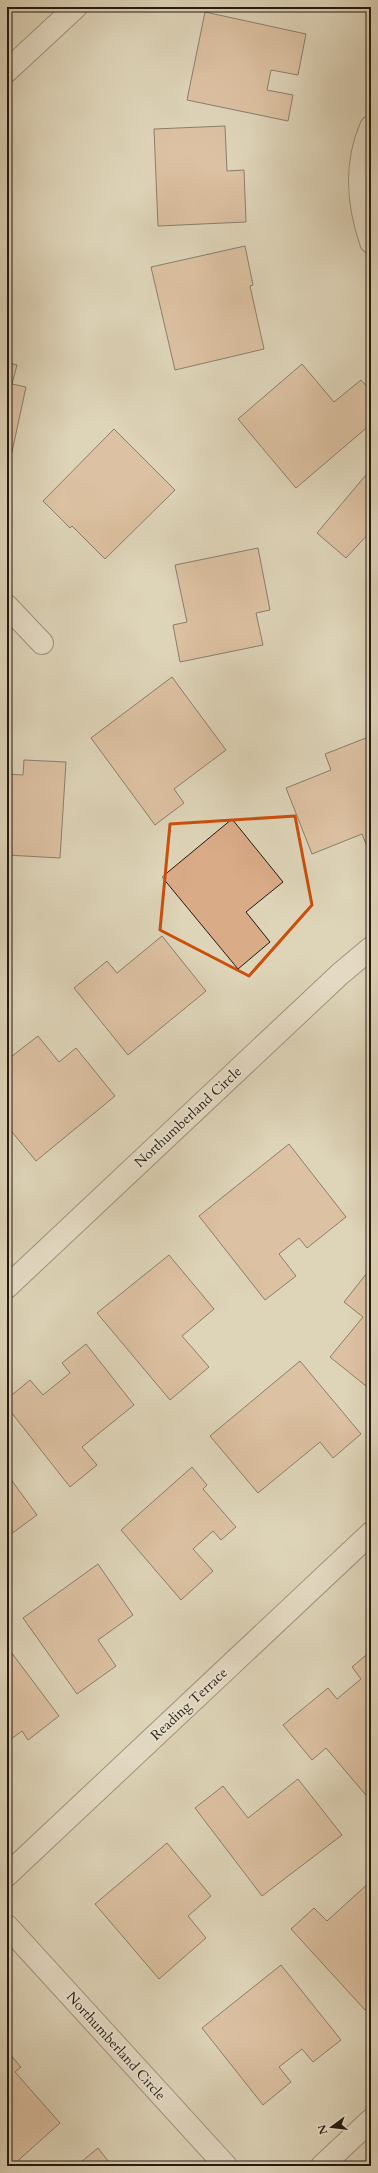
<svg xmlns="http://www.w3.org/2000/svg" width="378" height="2173" font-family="Cardo,serif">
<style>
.building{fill:#d9ab87;stroke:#231911}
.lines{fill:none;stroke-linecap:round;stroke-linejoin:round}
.minor-casing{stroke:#52483b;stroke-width:24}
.minor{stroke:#eae3d1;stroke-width:22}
.marked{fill:none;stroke:#ca4f0d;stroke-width:3;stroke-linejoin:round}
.labels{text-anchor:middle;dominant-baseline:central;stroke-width:3.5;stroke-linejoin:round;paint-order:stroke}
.street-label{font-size:14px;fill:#231911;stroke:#eae3d1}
</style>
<rect width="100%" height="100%" fill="#ded4b8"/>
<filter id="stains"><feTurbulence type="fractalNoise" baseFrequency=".005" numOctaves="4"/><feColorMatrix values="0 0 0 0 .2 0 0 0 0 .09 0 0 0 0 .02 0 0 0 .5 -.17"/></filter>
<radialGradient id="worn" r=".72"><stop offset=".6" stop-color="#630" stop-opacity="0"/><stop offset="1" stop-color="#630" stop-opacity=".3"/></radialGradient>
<g class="building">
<polygon points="205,12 306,34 298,75 271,70 267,90 293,95 288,121 187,100"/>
<polygon points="225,126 227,171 244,170 246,222 158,226 154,129"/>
<polygon points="245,246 253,285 250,286 264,349 175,370 151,267"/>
<polygon points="7,362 17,365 12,384 26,387 7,475"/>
<polygon points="302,364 334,402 361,380 371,391 371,424 296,488 238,419"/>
<polygon points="114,429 175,490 105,559 72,526 70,528 43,501"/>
<polygon points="371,469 371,531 346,558 317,533"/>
<polygon points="258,548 270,610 256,613 263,645 180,662 173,625 187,622 175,565"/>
<polygon points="172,677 226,750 174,789 184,803 155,825 91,738"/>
<polygon points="371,736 371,848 368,849 362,834 312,854 286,788 331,770 325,754"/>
<polygon points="24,760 66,762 60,858 7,855 7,774 23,775"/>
<polygon points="232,819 283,882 246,912 270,942 238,969 162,877"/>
<polygon points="162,936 206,991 128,1055 74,988 107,961 117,973"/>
<polygon points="38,1036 59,1062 76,1048 115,1096 36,1161 7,1126 7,1060"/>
<polygon points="289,1144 346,1217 307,1248 299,1238 279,1254 296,1276 265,1300 199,1216"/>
<polygon points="169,1255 214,1309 182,1336 209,1367 170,1400 97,1313"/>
<polygon points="371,1268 371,1390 330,1357 363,1317 344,1302"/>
<polygon points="86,1344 134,1405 82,1447 97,1465 70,1487 7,1407 7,1399 30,1380 43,1395 70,1373 62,1363"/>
<polygon points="300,1361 361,1434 333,1458 320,1442 258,1493 210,1436"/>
<polygon points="192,1467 207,1485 203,1489 236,1527 221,1540 213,1531 193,1549 213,1571 181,1600 121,1530"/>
<polygon points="7,1474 37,1515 7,1537"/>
<polygon points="98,1564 133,1615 98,1640 116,1666 77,1694 23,1618"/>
<polygon points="371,1651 371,1799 370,1800 326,1748 312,1760 283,1725 328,1688 337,1699 361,1679 352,1667"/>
<polygon points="11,1652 59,1716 28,1740 22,1731 7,1742 7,1656"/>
<polygon points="298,1779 342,1835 262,1896 195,1808 223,1786 248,1818"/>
<polygon points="167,1843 211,1896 188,1916 206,1938 159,1979 95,1904"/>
<polygon points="371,1881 371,2005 365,2010 291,1929 314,1908 327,1921"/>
<polygon points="281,1965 341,2040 313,2062 302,2049 279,2067 291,2082 263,2105 202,2028"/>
<polygon points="7,2051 21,2067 15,2072 60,2123 12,2166 7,2166"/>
<polygon points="98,2148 112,2166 76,2166"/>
</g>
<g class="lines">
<defs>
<g id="minor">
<polyline points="7,71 76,7"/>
<path d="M 371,127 C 355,164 358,204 371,242"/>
<polyline points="7,606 42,643"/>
<polyline points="7,1287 340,974 371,948"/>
<polyline points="7,1875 371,1533"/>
<polyline points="7,1926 226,2166"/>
<polyline points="322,2166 371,2120"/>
</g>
</defs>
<use href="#minor" class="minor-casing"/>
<use href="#minor" class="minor"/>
</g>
<path d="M0 0H378V2173H0ZM 295,816 L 312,905 L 249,976 L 160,930 L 170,824 Z" fill="#ded4b8" fill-opacity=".55" fill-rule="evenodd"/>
<path class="marked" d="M 295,816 L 312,905 L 249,976 L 160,930 L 170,824 Z"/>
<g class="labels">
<g class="street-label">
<text transform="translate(188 1117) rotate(-43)">Northumberland Circle</text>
<text transform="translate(189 1704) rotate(-43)">Reading Terrace</text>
<text transform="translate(116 2046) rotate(48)">Northumberland Circle</text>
</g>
</g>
<rect width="378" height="2173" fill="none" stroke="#ded4b8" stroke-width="24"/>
<rect x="8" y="8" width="362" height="2157" fill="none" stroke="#231911" stroke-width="2"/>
<rect x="12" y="12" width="354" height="2149" fill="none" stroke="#231911"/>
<g transform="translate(332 2127) rotate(255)" stroke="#eae3d1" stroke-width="3" paint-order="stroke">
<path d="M0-3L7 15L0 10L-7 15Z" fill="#231911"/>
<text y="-6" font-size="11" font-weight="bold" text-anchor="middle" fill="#231911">N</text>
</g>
<rect width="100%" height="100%" filter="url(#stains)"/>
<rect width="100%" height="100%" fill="url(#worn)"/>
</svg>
